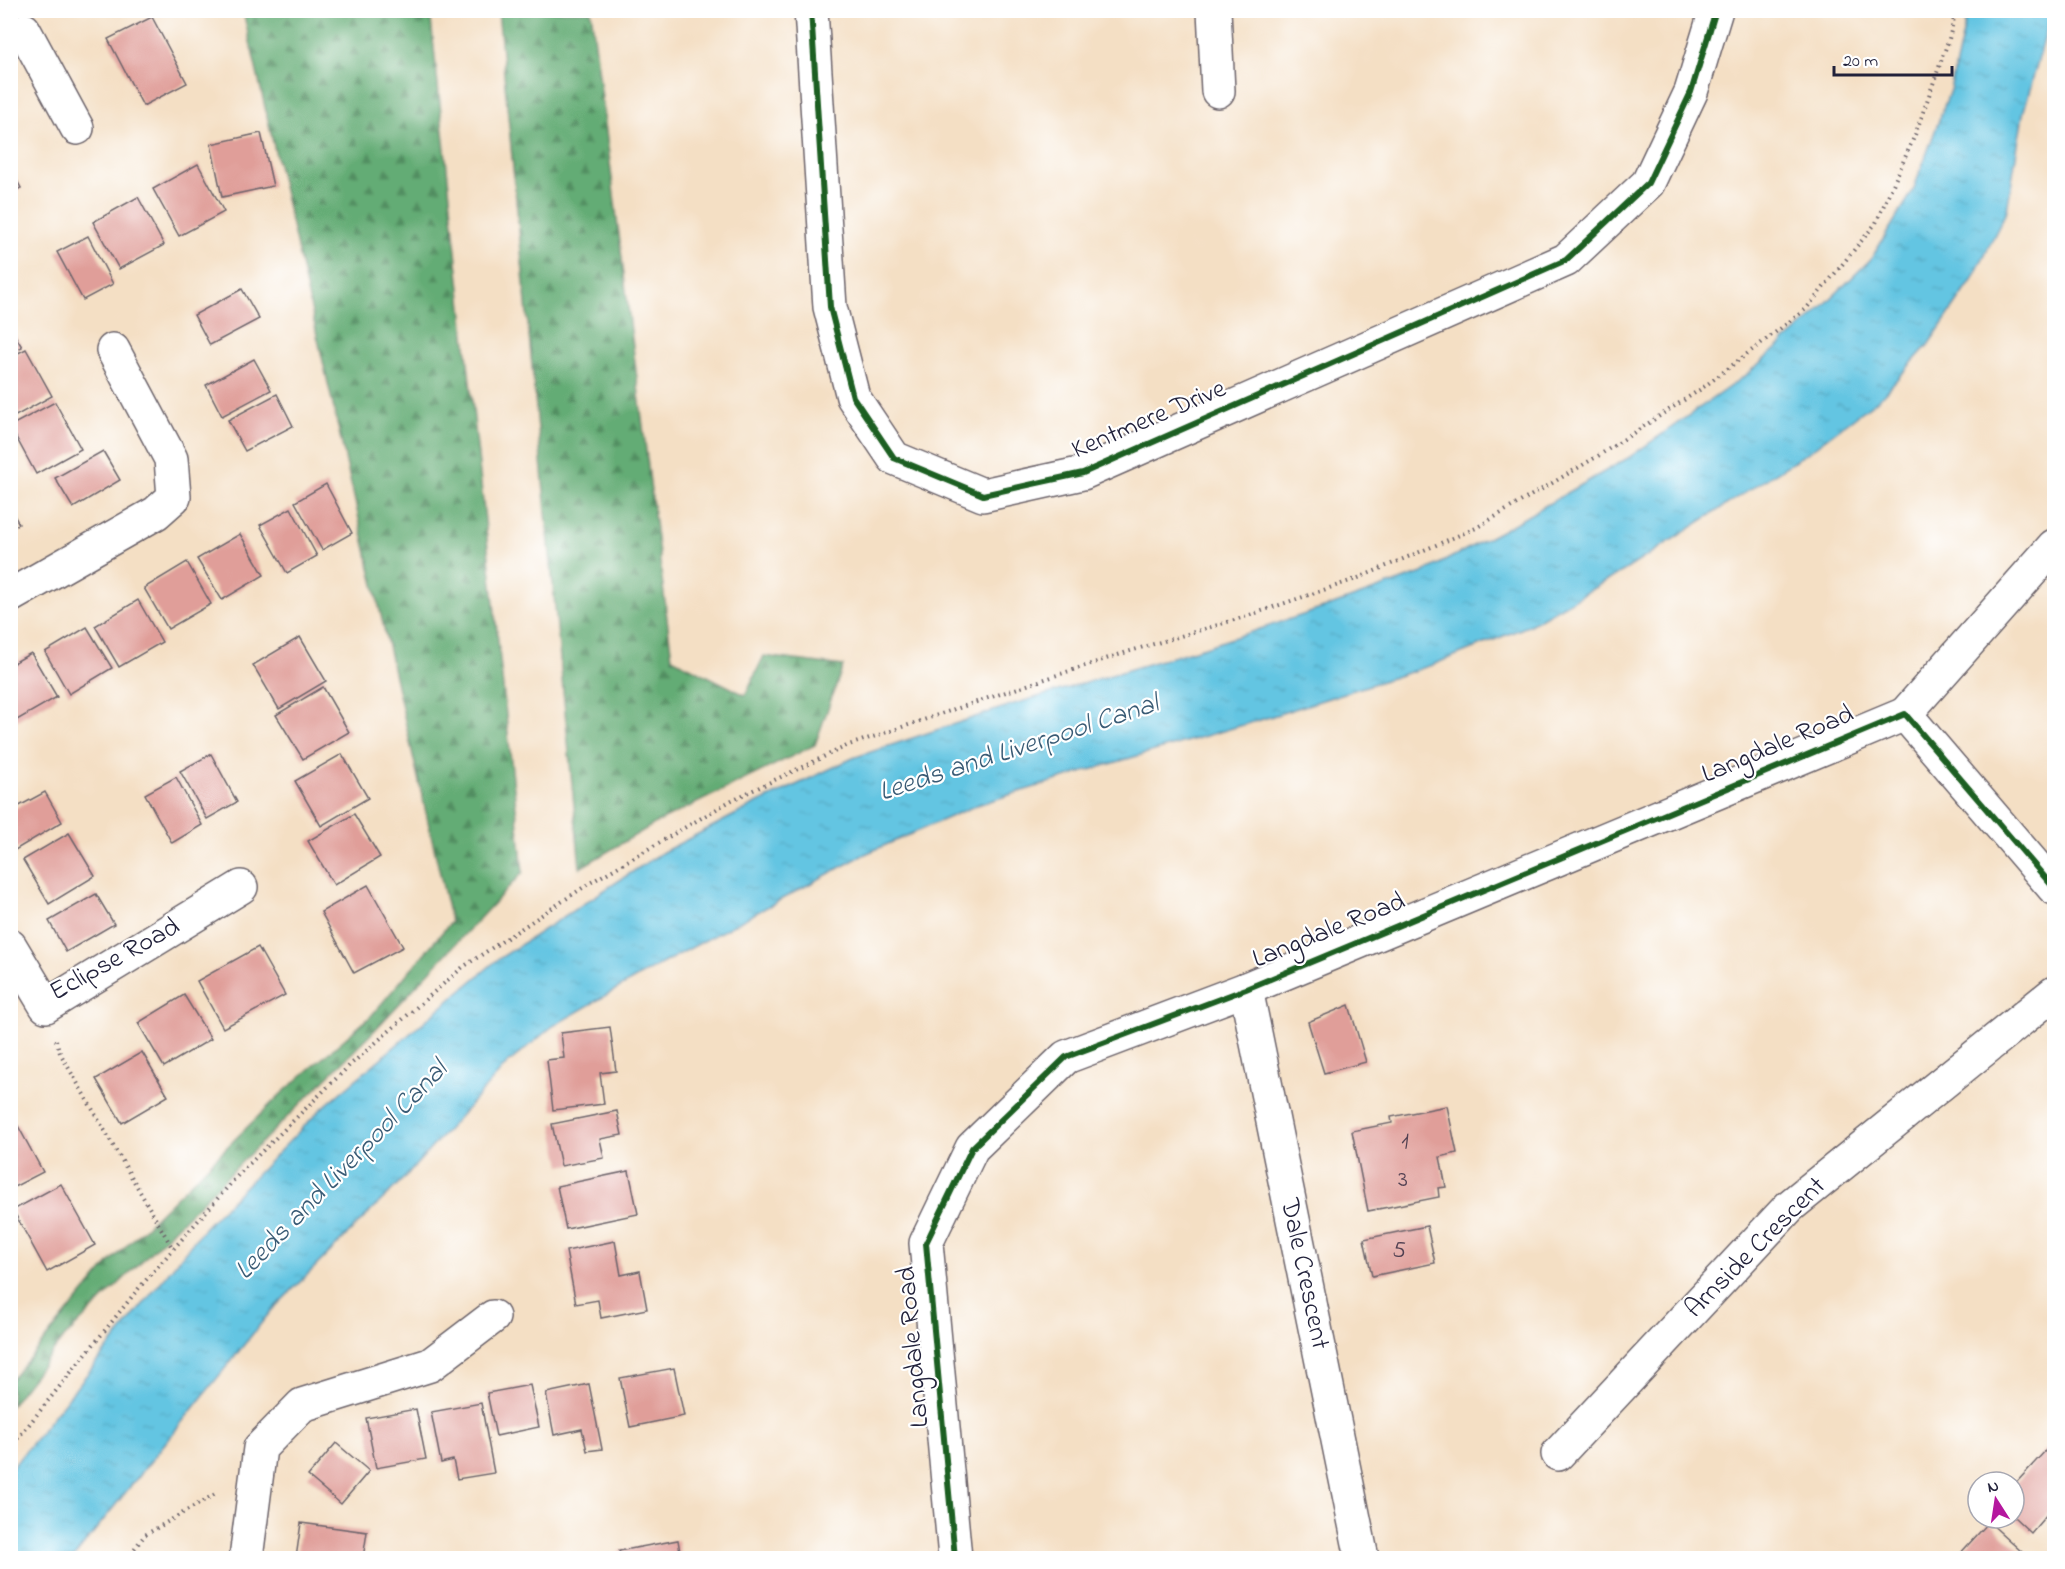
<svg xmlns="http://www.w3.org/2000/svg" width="2065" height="1569" font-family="'Indie Flower',sans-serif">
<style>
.forest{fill:url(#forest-firs);stroke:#426758;stroke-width:1.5}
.water{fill:url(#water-ripples);stroke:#42748e;stroke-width:1.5}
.building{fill:#e09e99}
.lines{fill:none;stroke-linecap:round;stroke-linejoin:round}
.minor-casing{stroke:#6c646b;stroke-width:36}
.path{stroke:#6c646b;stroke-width:4;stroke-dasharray:1.5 4.5;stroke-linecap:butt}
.minor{stroke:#fff;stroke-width:33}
.cycleway-casing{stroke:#fff;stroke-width:10}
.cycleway{stroke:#1b5e20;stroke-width:6}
.labels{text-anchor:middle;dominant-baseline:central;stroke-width:4.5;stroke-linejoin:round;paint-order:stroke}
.number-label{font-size:24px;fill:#524152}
.street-label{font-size:27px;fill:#22223b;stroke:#fff}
.water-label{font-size:28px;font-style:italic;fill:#395b75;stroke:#fff}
</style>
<defs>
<pattern id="forest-firs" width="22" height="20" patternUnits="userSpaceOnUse" patternTransform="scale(1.5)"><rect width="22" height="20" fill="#63ac74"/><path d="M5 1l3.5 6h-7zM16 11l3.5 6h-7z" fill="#518c60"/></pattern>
<pattern id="water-ripples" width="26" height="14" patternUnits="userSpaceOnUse" patternTransform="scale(1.5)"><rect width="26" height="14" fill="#63c5e2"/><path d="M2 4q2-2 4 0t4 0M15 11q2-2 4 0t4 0" fill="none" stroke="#56a9c3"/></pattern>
</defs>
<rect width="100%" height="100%" fill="#fff"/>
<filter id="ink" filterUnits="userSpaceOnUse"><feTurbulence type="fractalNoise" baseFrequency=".0167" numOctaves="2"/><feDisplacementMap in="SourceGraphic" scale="12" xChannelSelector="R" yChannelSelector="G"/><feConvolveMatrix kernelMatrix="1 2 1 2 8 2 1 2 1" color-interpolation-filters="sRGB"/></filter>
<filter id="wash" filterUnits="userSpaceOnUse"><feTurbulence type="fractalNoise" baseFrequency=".008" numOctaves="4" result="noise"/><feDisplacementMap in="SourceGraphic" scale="24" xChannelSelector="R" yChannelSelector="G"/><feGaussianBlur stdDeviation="1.35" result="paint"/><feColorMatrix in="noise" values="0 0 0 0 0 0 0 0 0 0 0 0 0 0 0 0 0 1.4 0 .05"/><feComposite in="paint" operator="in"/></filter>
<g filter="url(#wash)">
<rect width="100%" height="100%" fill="#f4dfc4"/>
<g class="forest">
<polygon points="243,11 430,11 523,872 373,1032 61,1341 11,1405 11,1380 110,1262 281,1094 371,1016 451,922"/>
<polygon points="498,11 591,11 672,658 745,695 764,656 843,666 815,745 656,823 580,868"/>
</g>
<polygon class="water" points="1968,11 2052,11 2023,114 2007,210 1971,282 1928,345 1879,399 1807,453 1625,570 1528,626 1432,665 1260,720 1103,766 977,805 865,854 639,976 553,1026 507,1064 405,1177 271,1311 73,1558 11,1558 11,1469 205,1227 321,1109 497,960 663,852 754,805 853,758 1014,704 1205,647 1333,605 1422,573 1503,530 1628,458 1746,375 1809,320 1871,259 1913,191 1950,90"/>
<g id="blocks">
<g class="building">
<polygon points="152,17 187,83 143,106 108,39"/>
<polygon points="261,133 273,186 222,197 211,144"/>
<polygon points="198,164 224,212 179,236 153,189"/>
<polygon points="10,168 21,188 10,193"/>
<polygon points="138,197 164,245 119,269 93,222"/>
<polygon points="88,236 113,284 83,300 57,252"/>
<polygon points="242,289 259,319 210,345 194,315"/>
<polygon points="10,327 22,347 10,353"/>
<polygon points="26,349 52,396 10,419 10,357"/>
<polygon points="254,359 271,390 222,416 206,385"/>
<polygon points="277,394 293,426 245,451 228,420"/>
<polygon points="55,402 81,449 36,474 10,426"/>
<polygon points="103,451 120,480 73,508 55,478"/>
<polygon points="326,484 352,533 322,550 295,502"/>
<polygon points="10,508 19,524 10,529"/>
<polygon points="291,508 317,556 287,573 260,525"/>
<polygon points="240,534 264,575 222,600 197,559"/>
<polygon points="187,562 211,604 168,629 144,588"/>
<polygon points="138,600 162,642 119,667 95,626"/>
<polygon points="87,627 112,668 69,694 45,652"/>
<polygon points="300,637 326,681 279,709 253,665"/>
<polygon points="31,653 57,697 10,724 10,665"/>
<polygon points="323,687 349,732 303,759 276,715"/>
<polygon points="211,754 237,802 207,819 180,771"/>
<polygon points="342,754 368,798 321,826 295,781"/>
<polygon points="176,777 202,825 172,843 145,794"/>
<polygon points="45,792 62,822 15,850 10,841 10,811"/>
<polygon points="354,814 380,857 334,885 308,841"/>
<polygon points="69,833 95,876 49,904 23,860"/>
<polygon points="368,885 403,947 354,973 321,912"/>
<polygon points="96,894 114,924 66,952 49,921"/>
<polygon points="258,947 285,995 223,1028 197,981"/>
<polygon points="184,995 211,1039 164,1067 138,1023"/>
<polygon points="1349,1005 1366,1062 1324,1073 1308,1022"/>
<polygon points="610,1027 616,1071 600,1073 604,1104 553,1110 547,1060 564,1058 561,1033"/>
<polygon points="142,1052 168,1096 122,1123 96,1079"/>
<polygon points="1447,1106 1457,1153 1440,1157 1446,1187 1438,1188 1439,1197 1368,1211 1352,1131 1392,1123 1391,1117"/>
<polygon points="617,1111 622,1135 600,1139 604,1158 561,1166 552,1124"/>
<polygon points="17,1124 43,1172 10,1189 10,1128"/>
<polygon points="629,1171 638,1214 566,1229 557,1186"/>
<polygon points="61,1184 95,1245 47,1272 13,1210"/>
<polygon points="1427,1226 1435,1263 1372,1276 1364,1239"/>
<polygon points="615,1241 621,1275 640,1271 647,1309 601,1318 598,1300 576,1304 566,1251"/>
<polygon points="674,1368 684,1416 630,1427 620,1378"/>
<polygon points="589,1384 602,1449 587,1451 582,1429 554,1435 546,1393"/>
<polygon points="530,1385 539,1427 496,1436 487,1393"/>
<polygon points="481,1403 494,1473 457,1479 453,1460 441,1463 431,1412"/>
<polygon points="416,1409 426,1459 376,1468 366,1418"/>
<polygon points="336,1443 369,1471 341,1504 308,1476"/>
<polygon points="2047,1449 2054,1456 2054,1506 2031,1533 2014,1517 2014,1485"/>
<polygon points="1989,1522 2022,1552 2016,1558 1956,1558"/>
<polygon points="301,1523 367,1532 363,1558 296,1558"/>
<polygon points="678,1540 681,1558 621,1558 619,1551"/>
</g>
</g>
</g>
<g filter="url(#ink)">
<use href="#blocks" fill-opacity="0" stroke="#6c646b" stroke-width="1.5"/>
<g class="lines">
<defs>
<g id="minor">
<polyline points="811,10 830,307 853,397 894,458 983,495 1083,473 1566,260 1648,183 1691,92 1716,10"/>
<polyline points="1214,10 1218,91"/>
<polyline points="10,37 24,30 77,128"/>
<polyline points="10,596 156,513 174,497 171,459 113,350"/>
<polyline points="1905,714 2054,546"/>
<polyline points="10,946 46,1006 241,887"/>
<polyline points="1246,989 1362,1558"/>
<polyline points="1558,1454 1790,1206 2054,993"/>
<polyline points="246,1558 260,1448 302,1405 430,1365 493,1317"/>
<polyline points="955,1558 926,1243 972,1148 1066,1057 1246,989 1905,714 2054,888"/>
</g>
</defs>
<use href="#minor" class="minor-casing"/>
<g class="path">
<polyline points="56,1040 60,1053 173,1249"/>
<polyline points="10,1448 139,1288 240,1173 350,1065 463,967 590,883 732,800 849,745 1009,691 1127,652 1241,618 1356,579 1476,528 1598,456 1701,389 1806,309 1876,223 1915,135 1949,39 1956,10"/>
<polyline points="127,1558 145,1535 217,1493"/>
</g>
<use href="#minor" class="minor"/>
<defs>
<g id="cycleway">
<polyline points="811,10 830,307 853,397 894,458 983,495 1083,473 1566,260 1648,183 1691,92 1716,10"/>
<polyline points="955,1558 926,1243 972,1148 1066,1057 1246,989 1905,714 2054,888"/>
</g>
</defs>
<use href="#cycleway" class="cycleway-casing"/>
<use href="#cycleway" class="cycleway"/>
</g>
</g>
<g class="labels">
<g class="number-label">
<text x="1405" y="1142">1</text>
<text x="1403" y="1180">3</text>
<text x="1399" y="1251">5</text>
</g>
<g class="street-label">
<text transform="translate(1149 420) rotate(-23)">Kentmere Drive</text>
<text transform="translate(1778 745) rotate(-23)">Langdale Road</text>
<text transform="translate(1329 931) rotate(-22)">Langdale Road</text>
<text transform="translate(115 960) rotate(-29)">Eclipse Road</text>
<text transform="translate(1756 1248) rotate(-45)">Arnside Crescent</text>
<text transform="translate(1304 1274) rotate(78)">Dale Crescent</text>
<text transform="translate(914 1347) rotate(-95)">Langdale Road</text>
</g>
<g class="water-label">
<text transform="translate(1019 749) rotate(-18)">Leeds and Liverpool Canal</text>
<text transform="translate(342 1171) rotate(-46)">Leeds and Liverpool Canal</text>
</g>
</g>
<rect width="2065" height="1569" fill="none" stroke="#fff" stroke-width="36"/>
<g transform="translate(1996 1500) rotate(348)"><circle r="28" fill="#ffffff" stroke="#a7a7b1" stroke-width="1.5"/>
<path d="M0-4.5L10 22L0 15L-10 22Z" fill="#b5179e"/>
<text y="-9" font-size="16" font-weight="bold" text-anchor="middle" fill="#22223b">N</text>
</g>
<path d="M1834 66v9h118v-9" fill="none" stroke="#22223b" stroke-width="3"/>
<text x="1843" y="66" font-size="18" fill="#22223b" stroke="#ffffff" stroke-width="4.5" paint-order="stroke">20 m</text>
</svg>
